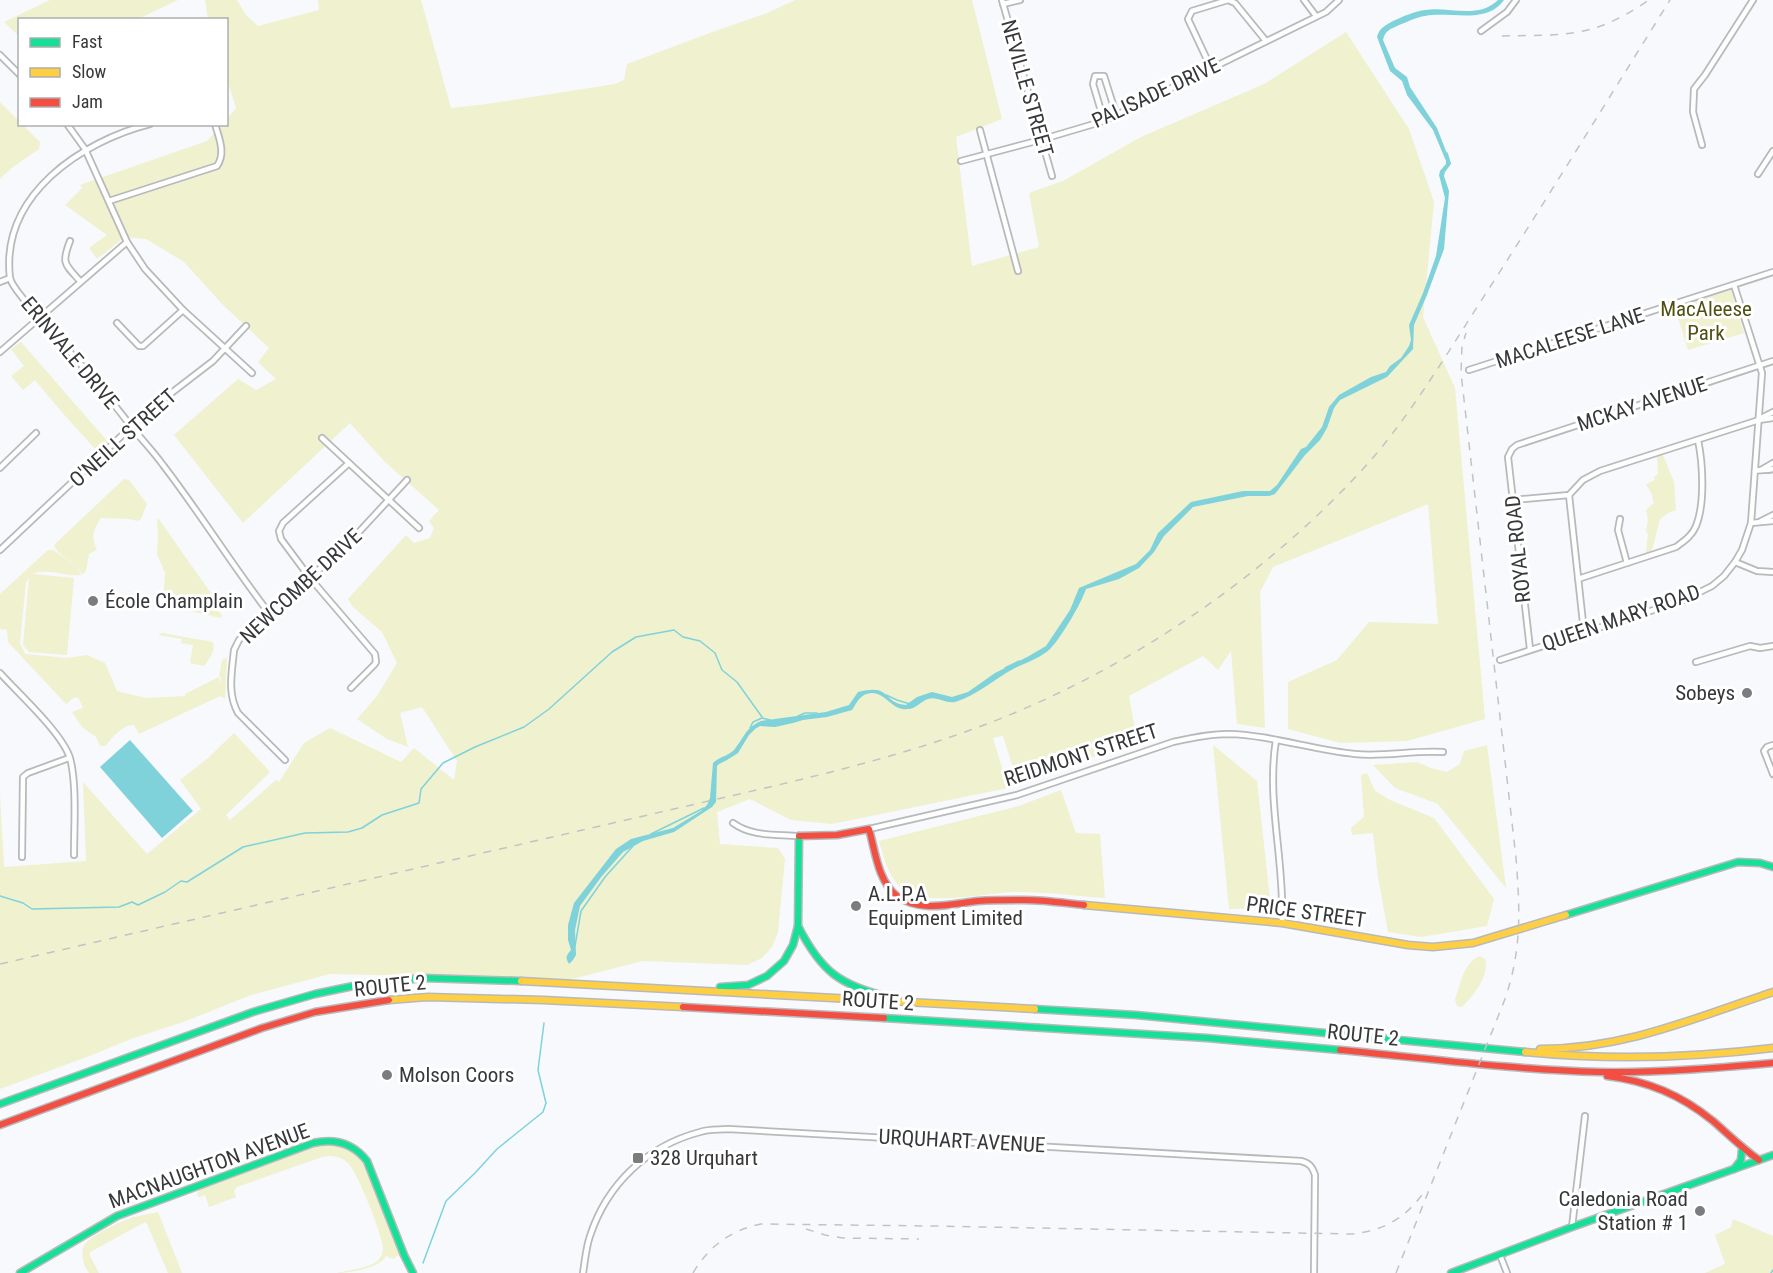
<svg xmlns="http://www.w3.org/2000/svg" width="1773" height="1273" font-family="'Roboto Condensed',sans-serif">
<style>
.green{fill:#eff1cf}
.water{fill:#7fd2da}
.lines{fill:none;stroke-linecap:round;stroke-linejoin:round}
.stream{stroke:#7fd2da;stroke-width:1.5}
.street-casing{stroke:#b7b9bb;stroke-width:8}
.fast-casing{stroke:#b7b9bb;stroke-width:9}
.slow-casing{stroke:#b7b9bb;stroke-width:9}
.jam-casing{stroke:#b7b9bb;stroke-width:9}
.street{stroke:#fefeff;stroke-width:4.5}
.fast{stroke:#16e098;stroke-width:6}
.slow{stroke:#ffcf43;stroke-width:6}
.jam{stroke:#f24e42;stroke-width:6}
.rail{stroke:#c2c3c4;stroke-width:1.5;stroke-dasharray:8 8;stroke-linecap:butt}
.poi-dot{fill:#7a7c7e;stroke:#fff;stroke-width:2}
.labels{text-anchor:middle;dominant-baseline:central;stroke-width:6;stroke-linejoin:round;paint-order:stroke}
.street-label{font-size:21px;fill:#37383a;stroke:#fff}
.park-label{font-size:21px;fill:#4f5012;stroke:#fff}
.poi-label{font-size:21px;fill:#37383a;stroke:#fff;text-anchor:start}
</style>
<rect width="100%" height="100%" fill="#f7f9fc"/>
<g class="green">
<polygon points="50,0 178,0 138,19 20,20 19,36 4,22"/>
<polygon points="205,0 237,0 246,15 258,26 319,10 318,0 421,0 451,108 487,104 615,84 624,80 627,64 715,31 765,14 795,0 972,0 1002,119 956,137 972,266 1039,247 1029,193 1063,181 1141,137 1264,84 1346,32 1409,129 1434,202 1423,317 1455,388 1485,719 1407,741 1340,743 1288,729 1288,682 1337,660 1369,622 1438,624 1428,504 1273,567 1260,592 1265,728 1237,724 1231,651 1218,670 1203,656 1129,696 1137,742 1018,783 1003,736 993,738 1008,788 832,824 791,820 750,799 717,812 720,844 778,848 785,859 778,932 772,947 762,958 747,965 643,961 572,979 330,974 251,995 186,1021 131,1039 92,1055 0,1089 0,794 4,867 86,861 83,782 147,854 201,809 180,780 208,758 234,733 270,772 226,815 230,820 276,780 279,782 304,743 330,728 401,762 414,748 454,780 457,761 422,707 400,713 408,747 387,739 357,719 377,696 397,663 382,632 353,607 348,599 406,535 414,543 430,538 434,528 429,521 439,510 384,461 350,423 243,523 174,435 238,379 256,390 276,379 258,362 269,348 223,305 184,262 146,239 125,237 97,259 89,248 107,235 65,205 82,188 80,185 207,141 222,125 226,124 227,119 236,108 227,79 226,20 208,19"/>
<path d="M 0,102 L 19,121 L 20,124 L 23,125 L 40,142 L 39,149 C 25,159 11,167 0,179 Z"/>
<polygon points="1731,290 1744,333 1688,350 1675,308"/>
<polygon points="21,342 108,442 97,451 60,410 35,380 23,390 11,376 24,366 11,349"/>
<polygon points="1663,455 1674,482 1676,510 1668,513 1660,519 1652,550 1646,553 1648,534 1646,531 1648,520 1646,510 1654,503 1651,492 1646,485 1650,482 1655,480 1654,477 1658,474 1657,456"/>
<path d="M 124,479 L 129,480 L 147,504 L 141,519 L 137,521 L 130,519 L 101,518 C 94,529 90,537 97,550 L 89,554 L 86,571 L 82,575 C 78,560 59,559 54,545 Z"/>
<polygon points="158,518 210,592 218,611 222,615 221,618 168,606 163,603 165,573 157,554 158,534 157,520"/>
<path d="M 48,550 L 53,550 L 77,566 L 81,575 C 65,577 47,567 33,574 L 74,578 L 67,655 L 29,652 L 23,645 L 29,578 L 26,583 L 20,643 L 25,654 L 67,658 L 87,655 L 105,663 L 117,691 L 146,698 L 185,696 L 185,694 L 219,677 L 220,685 L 221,677 L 219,677 L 222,660 L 227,658 L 225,699 L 220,696 L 139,734 L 134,725 C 121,725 113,738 105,746 L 100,746 L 96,737 L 82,727 L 72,712 L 83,708 L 79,699 L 75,697 L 66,704 L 8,642 L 7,630 L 0,629 L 0,594 Z"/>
<path d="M 162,633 L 213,642 C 216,650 209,660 204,666 L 190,663 L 193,645 L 181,643 L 182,639 L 158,635 Z"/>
<polygon points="1213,745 1257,781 1271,908 1229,909"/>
<polygon points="1487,745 1506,888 1438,804 1395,788 1373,765 1417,762 1431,768 1447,772 1460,764 1464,751"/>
<polygon points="1367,773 1375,791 1390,800 1434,818 1494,899 1487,926 1421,937 1388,932 1378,877 1373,833 1352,835 1351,828 1364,817 1361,775"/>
<path d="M 1061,790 L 1076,833 L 1100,834 L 1105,898 C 1076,896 1047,892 1017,892 C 987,892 923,909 900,887 C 887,874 884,857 879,841 L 1019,806 Z"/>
<path d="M 1480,956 L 1485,959 C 1490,976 1473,996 1462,1007 L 1457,1006 L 1455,1000 C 1460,986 1464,961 1480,956 Z"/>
<path d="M 327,1145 L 340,1146 L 347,1148 L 361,1160 L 368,1173 L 399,1255 L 393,1259 L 386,1256 C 380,1268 350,1273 337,1273 C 348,1270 370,1268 377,1261 C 381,1258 383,1253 383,1248 C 383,1236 357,1171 348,1163 C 340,1156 331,1155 322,1157 L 237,1187 L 234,1191 L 236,1197 L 209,1207 L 205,1195 L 200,1197 L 197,1196 L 199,1190 L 314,1147 Z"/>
<path d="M 158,1212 L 182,1273 L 168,1273 L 147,1224 L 145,1222 L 90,1252 L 90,1256 L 99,1273 L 89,1273 C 84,1266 80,1254 84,1246 C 90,1235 122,1221 134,1217 C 142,1215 150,1214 158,1212 Z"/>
<polygon points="1733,1219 1773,1236 1773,1273 1705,1273 1725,1264 1715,1235 1731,1227"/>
</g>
<g class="water">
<path d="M 1498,0 L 1504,0 C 1486,25 1451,11 1425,16 C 1416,17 1408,22 1399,25 C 1391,29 1385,30 1383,40 L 1395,68 L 1407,77 L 1410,87 L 1437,128 L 1451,164 L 1445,172 L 1444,176 L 1449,191 L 1444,249 L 1427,295 L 1414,325 L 1413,349 L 1387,377 L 1340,400 L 1334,408 L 1327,428 L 1320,440 L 1305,455 L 1275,494 L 1269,496 L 1248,496 L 1193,507 L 1164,536 L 1154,552 L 1139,568 L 1119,579 L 1086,589 C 1081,604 1062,636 1051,648 C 1041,658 1027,662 1015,668 C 994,679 978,695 955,702 C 946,704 937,696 928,699 C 921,701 916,709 908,709 C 892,711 886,693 872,693 C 861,693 857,702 852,710 L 827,717 L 803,720 L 793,723 L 775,727 L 760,726 L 755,729 L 749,735 L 738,753 L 727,760 L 719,764 L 717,766 L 716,802 L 712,807 L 674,832 L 643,841 L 623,852 L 602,876 L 580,906 L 575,930 L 576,955 L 573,960 L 569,964 C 565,957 566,956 571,950 L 568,940 L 568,925 L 574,903 L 616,849 L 631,839 L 673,828 L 701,811 L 707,805 L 710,798 L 713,763 C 719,757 728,756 734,750 C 744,738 745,728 761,721 L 826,712 L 849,705 L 858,692 C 892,683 882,703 906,705 L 917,697 L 932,692 L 952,697 L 968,692 L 995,673 L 1029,656 L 1046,646 L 1070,610 L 1079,588 L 1136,564 L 1150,550 L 1158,533 L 1191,502 L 1243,491 L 1270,491 L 1277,485 L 1301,449 L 1306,447 L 1322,427 L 1329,407 L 1339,395 L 1371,377 L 1386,372 L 1390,366 L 1401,358 L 1409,346 L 1411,340 L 1409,325 L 1423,293 L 1436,256 L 1445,198 L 1439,175 L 1440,171 L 1446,164 L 1446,161 L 1433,130 L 1407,95 L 1402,81 L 1390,71 L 1377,37 C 1379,28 1386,25 1393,21 C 1404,16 1413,12 1425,10 C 1449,6 1477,20 1498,0 Z"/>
<polygon points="130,740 193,811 162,838 100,767"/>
</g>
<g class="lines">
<g class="stream">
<polyline points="1447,153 1450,163"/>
<polyline points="1005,668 1019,661"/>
<polyline points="886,695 897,700 910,704"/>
<polyline points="798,716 805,713 817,713"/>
<polyline points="762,718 770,720"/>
<polyline points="750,728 753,722 762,718"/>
<polyline points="651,834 704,808"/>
<polyline points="0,896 23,903 32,909 119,907 132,902 138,905 165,892 181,881 187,882 243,847 305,833 348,832 362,828 382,815 419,803 421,789 443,763 475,747 524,727 549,709 612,652 636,637 674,630 683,637 700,641 715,653 722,670 737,682 762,717"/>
<polyline points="575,946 581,911 605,877 633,846"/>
<polyline points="423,1263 446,1201 475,1173 497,1149 543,1112 546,1103 538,1070 544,1023"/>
<polyline points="1771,1273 1773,1270"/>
</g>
<defs>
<g id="street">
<polyline points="1002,0 1052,176"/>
<polyline points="1304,0 1316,16"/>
<polyline points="1003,4 1020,0"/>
<polyline points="1481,31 1507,12 1516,0"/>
<polyline points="0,55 20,75"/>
<polyline points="1211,68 1188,19 1192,11 1228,0 1235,3 1266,41"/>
<polyline points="1104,121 1093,84 1095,76 1104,76 1116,114"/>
<polyline points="67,124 85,149 127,242 145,269 183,310 252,373"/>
<path d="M 150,124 C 83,141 0,194 10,278 C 12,286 20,294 25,301 C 47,328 72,353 94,380 C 107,395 119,411 131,426 C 141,439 153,451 163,465 C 200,513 232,565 269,613"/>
<polyline points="980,130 1018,271"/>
<polyline points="1702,145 1693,112 1694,89 1705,75 1753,0"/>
<polyline points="961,161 1040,140 1104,121 1326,12 1339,0"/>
<polyline points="1758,174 1773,151"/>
<path d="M 109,201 L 217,166 C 226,153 219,138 215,124"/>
<path d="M 70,241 C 61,264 65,264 80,281"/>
<polyline points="0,282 10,278"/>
<polyline points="117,323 139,346 143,346 183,310"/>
<polyline points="0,352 127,242"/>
<polyline points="1469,370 1773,272"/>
<polyline points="1761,418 1773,412"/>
<polyline points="322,438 419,528"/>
<polyline points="349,463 283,523 279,531 281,539 310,578 375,654 376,662 374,665 351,688"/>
<polyline points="0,468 36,433"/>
<polyline points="1761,470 1773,463"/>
<path d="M 1755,471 C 1761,469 1766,471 1773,469"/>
<polyline points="1569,495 1584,632"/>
<polyline points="1513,500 1569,495 1583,480 1600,471 1759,420 1773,418"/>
<polyline points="1620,519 1618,530 1627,563"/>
<polyline points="1761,521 1773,515"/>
<polyline points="1751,523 1773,521"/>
<polyline points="0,550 148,411 213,361 246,326"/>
<polyline points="1735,562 1757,571 1773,572"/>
<path d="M 1578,579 L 1676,547 C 1684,541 1692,536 1696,526 C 1705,504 1703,464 1698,440"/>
<polyline points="1530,649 1508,457 1512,449 1517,445 1773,361"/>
<polyline points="1500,660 1684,600 1712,586 1724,576 1735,562 1742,550 1751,523 1762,373 1734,285"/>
<polyline points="1696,662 1750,646 1760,648 1773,646"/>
<path d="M 0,673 C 19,694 62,733 70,758 C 77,784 74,827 74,855"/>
<path d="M 1276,740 C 1266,801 1285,862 1282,923"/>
<polyline points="1773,745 1767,747 1764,751 1773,774"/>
<path d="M 285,760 L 238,713 C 227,693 232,672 234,650 L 239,640 L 246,633 L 346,546 L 407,480"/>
<path d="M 733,823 C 752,837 776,834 799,836"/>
<path d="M 869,829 L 1017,795 L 1173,742 C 1191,738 1209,734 1228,734 C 1271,735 1312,750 1355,754 C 1385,757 1413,750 1443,752"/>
<polyline points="22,857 23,777 28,773 69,758"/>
<polyline points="1572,1227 1585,1116"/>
<polyline points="1500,1255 1507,1273"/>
<path d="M 583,1273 C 585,1261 586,1247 590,1236 C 607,1184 647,1146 700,1132 C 709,1129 719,1130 728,1129 L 1301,1161 C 1309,1163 1312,1166 1315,1175 L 1314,1273"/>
</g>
<g id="fast">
<polyline points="1566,915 1738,862 1760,863 1773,867"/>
<path d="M 798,926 C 821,971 839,985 888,997"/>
<polyline points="720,987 748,985 767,976 784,961 793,945 798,926 799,836"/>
<polyline points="1035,1009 1136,1015 1525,1052"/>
<polyline points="884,1018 1207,1038 1340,1050"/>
<polyline points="0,1104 253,1012 315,994 358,985 423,978 521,981"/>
<polyline points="1734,1169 1741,1160 1742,1149"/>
<path d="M 20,1273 L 117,1216 L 313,1143 C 335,1138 353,1143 367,1161 L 404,1255 L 413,1273"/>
<polyline points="1451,1273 1572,1227 1773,1155"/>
</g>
<g id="slow">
<polyline points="1084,905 1282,923 1408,945 1433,947 1473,943 1566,915"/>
<polyline points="521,981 1035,1009"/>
<polyline points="389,1000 427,997 543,1000 683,1007"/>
<path d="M 1540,1049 C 1625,1049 1694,1018 1773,992"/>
<path d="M 1525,1052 C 1607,1060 1691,1058 1773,1048"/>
</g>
<g id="jam">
<path d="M 799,836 L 837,835 L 869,829 C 875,850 878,882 897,896 C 921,913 951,904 978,901 C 993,900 1009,900 1024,900 C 1044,900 1064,903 1084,905"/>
<polyline points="683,1007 884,1018"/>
<path d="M 1340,1050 C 1426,1058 1513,1070 1600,1072 C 1657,1073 1716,1068 1773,1063"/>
<path d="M 1607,1076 C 1648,1081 1681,1095 1713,1121 C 1728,1134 1742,1148 1759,1160"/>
<polyline points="0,1125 262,1028 315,1012 389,1000"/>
</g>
</defs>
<use href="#street" class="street-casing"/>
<use href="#fast" class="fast-casing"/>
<use href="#slow" class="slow-casing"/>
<use href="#jam" class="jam-casing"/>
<use href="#street" class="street"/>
<use href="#fast" class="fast"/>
<use href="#slow" class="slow"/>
<use href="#jam" class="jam"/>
<g class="rail">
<path d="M 1502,36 C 1533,35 1566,37 1595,28 C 1614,22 1633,11 1649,0"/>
<path d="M 0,964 L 774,786 C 845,769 915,751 984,725 C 1127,671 1269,575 1371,460 C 1413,411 1446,355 1481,301 C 1545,202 1607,101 1670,0"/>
<polyline points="806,1229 825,1235 843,1238 919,1239"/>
<path d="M 693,1273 C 709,1246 731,1230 761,1224 L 932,1226 L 1352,1234 C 1383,1231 1406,1218 1424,1192"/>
<path d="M 1396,1273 L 1505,999 C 1522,949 1520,910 1516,858 L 1461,373 L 1462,346 L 1466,333"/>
</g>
</g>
<g class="poi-dot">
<circle cx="93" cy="601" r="6"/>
<circle cx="1747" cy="693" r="6"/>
<circle cx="856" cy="906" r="6"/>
<circle cx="387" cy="1075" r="6"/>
<rect x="632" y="1152" width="12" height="12" rx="3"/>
<circle cx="1700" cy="1211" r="6"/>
</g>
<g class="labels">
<g class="street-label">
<text transform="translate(1027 88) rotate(74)">NEVILLE STREET</text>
<text transform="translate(1156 93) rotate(-25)">PALISADE DRIVE</text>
<text transform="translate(1570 338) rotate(-18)">MACALEESE LANE</text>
<text transform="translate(70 353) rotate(50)">ERINVALE DRIVE</text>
<text transform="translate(1642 404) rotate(-18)">MCKAY AVENUE</text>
<text transform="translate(123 438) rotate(-42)">O'NEILL STREET</text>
<text transform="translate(1518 549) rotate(-96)">ROYAL ROAD</text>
<text transform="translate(301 586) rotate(-43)">NEWCOMBE DRIVE</text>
<text transform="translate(1621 618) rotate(-19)">QUEEN MARY ROAD</text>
<text transform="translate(1081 755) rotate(-18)">REIDMONT STREET</text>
<text transform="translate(1306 912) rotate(8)">PRICE STREET</text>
<text transform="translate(390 986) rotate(-6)">ROUTE 2</text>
<text transform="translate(878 1001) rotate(4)">ROUTE 2</text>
<text transform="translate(1363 1035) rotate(6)">ROUTE 2</text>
<text transform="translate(962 1141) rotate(3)">URQUHART AVENUE</text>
<text transform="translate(209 1166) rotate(-20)">MACNAUGHTON AVENUE</text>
</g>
<g class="park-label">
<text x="1706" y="309">MacAleese<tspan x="1706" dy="24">Park</tspan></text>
</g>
<g class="poi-label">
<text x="105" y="601">École Champlain</text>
<text x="1735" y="693" text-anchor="end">Sobeys</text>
<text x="868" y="894">A.L.P.A<tspan x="868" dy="24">Equipment Limited</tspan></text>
<text x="399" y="1075">Molson Coors</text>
<text x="650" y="1158">328 Urquhart</text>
<text x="1688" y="1199" text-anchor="end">Caledonia Road<tspan x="1688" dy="24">Station # 1</tspan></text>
</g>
</g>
<rect x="18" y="18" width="210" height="108" fill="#ffffff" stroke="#afafb0" stroke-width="1.5"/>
<rect x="30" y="38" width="30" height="9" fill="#16e098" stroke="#afafb0" stroke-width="1.5"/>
<text x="72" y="48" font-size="18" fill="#37383a">Fast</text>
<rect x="30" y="68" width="30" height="9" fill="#ffcf43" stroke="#afafb0" stroke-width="1.5"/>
<text x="72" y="78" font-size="18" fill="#37383a">Slow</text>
<rect x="30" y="98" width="30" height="9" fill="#f24e42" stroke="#afafb0" stroke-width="1.5"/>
<text x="72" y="108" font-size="18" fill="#37383a">Jam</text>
</svg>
